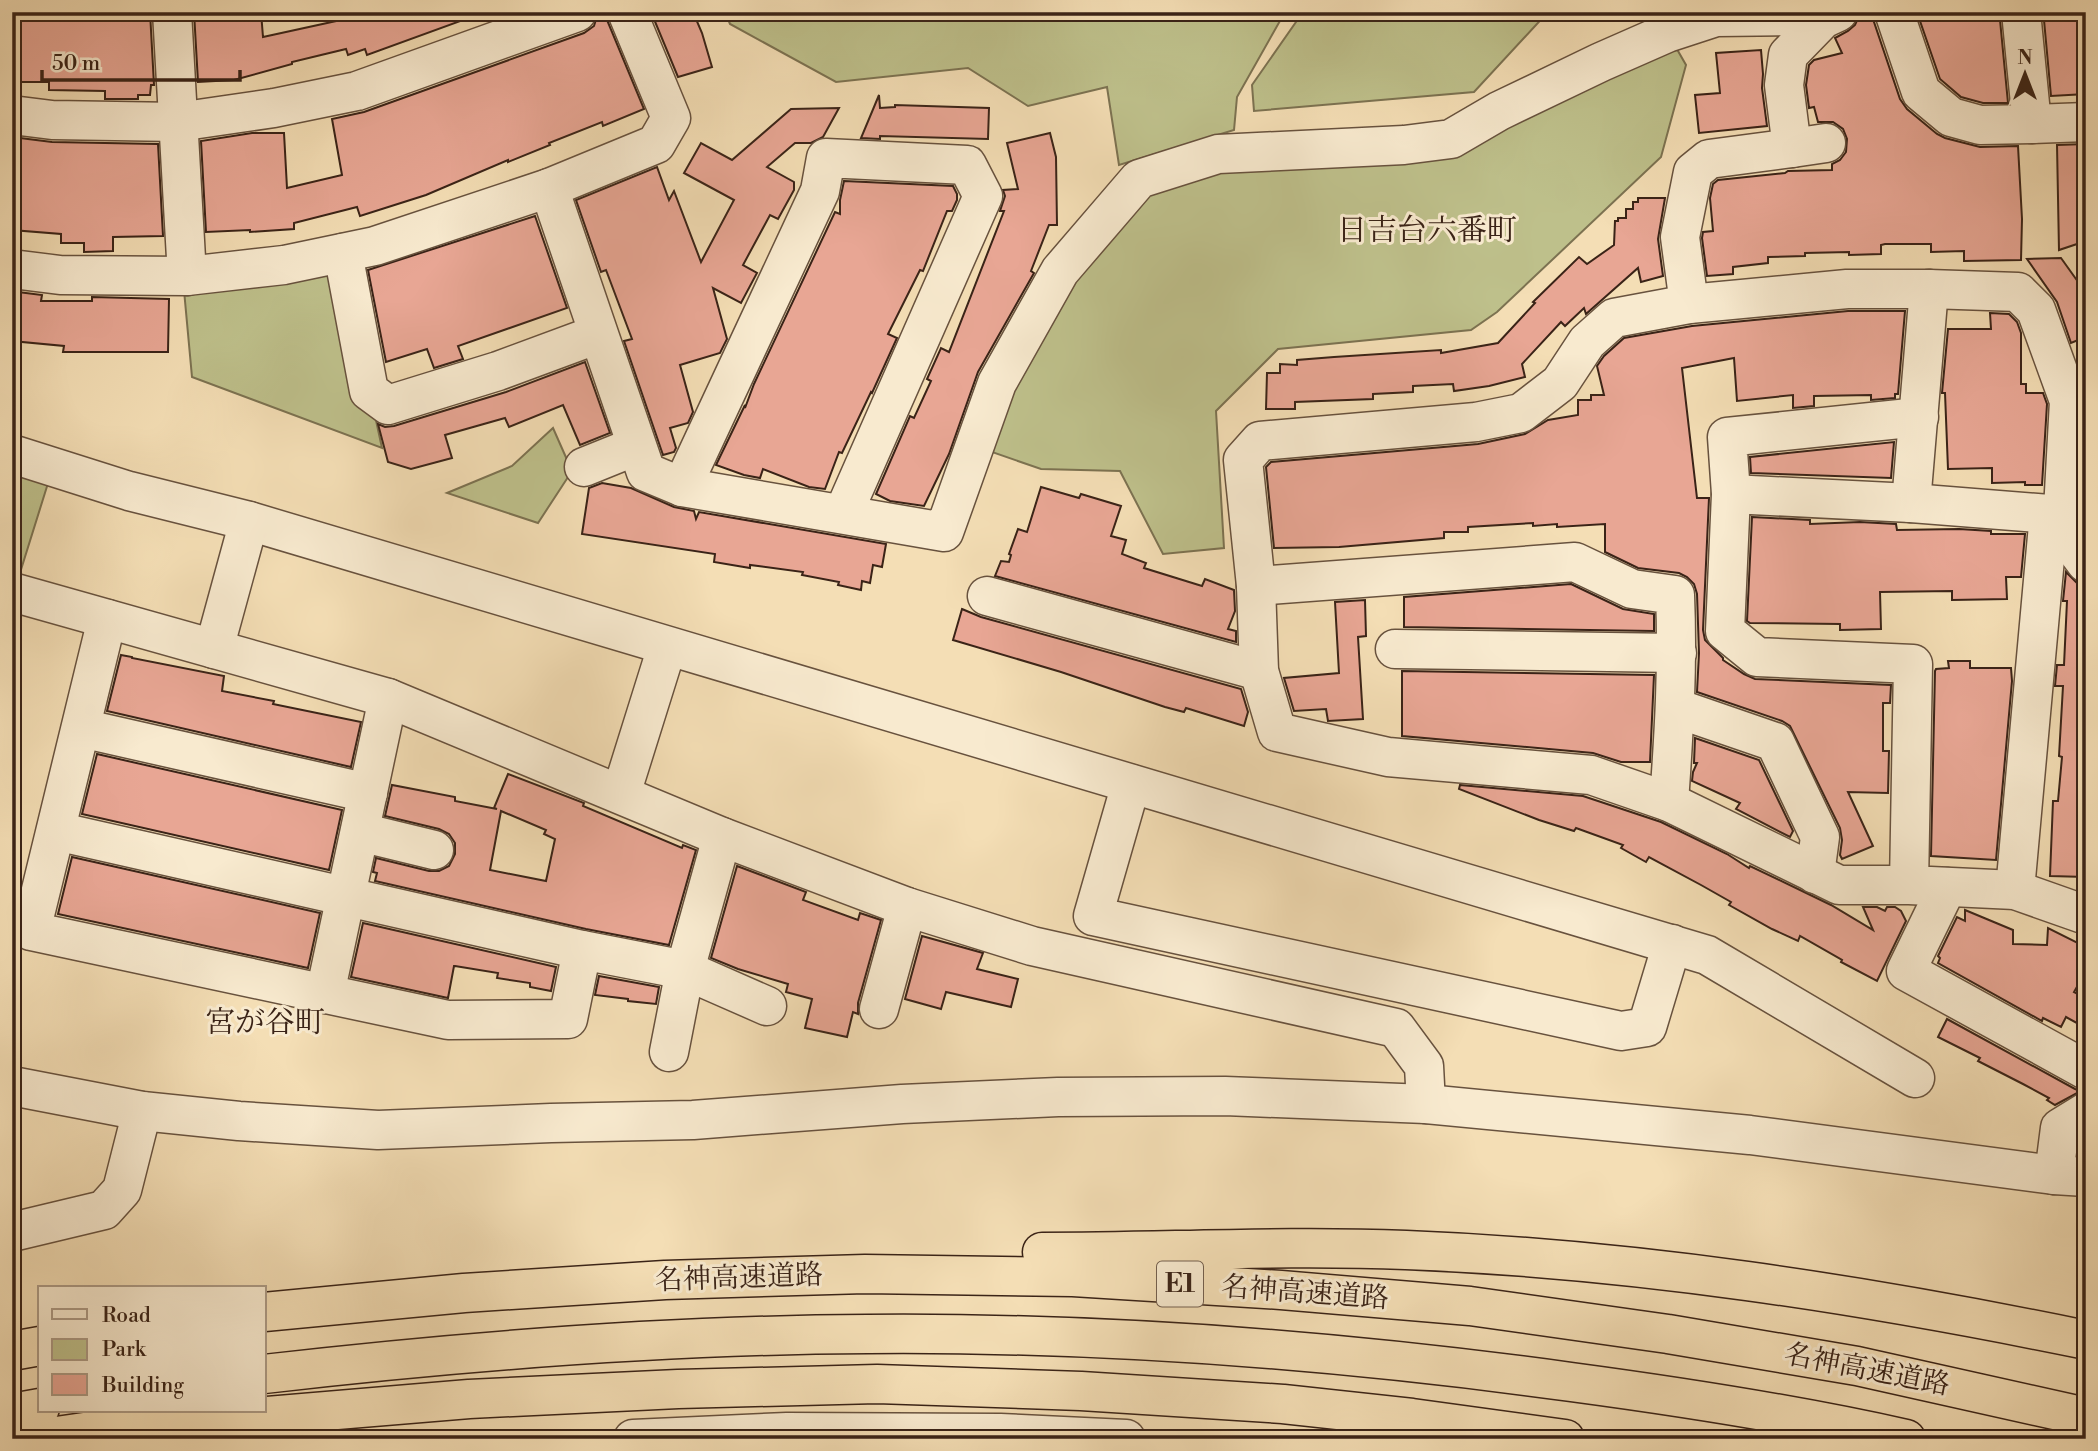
<svg xmlns="http://www.w3.org/2000/svg" width="2098" height="1451" font-family="'Libre Bodoni','Noto Serif JP',serif">
<style>
.green{fill:#bec08b;stroke:#7c7251;stroke-width:2}
.building{fill:#e8a694;stroke:#3a2317;stroke-width:2;fill-rule:evenodd}
.lines{fill:none;stroke-linecap:round;stroke-linejoin:round}
.minor-casing{stroke:#68523e;stroke-width:41}
.highway-casing{stroke:#3a2317;stroke-width:41}
.minor{stroke:#f8eacf;stroke-width:38}
.highway{stroke:#f4deb5;stroke-width:38}
.labels{text-anchor:middle;dominant-baseline:central;stroke-width:6;stroke-linejoin:round;paint-order:stroke}
.shield{fill:#f8eacf;stroke:#735f4e;stroke-width:2}
.shield-label{font-size:26px;font-weight:bold;fill:#3a2317}
.street-label{font-size:28px;fill:#3a2317;stroke:#f8eacf}
.neighbourhood-label{font-size:30px;fill:#3a2317;stroke:#f8eacf}
</style>
<rect width="100%" height="100%" fill="#f4deb5"/>
<filter id="stains"><feTurbulence type="fractalNoise" baseFrequency=".00286" numOctaves="4"/><feColorMatrix values="0 0 0 0 .2 0 0 0 0 .09 0 0 0 0 .02 0 0 0 .5 -.17"/></filter>
<radialGradient id="worn" r=".72"><stop offset=".6" stop-color="#630" stop-opacity="0"/><stop offset="1" stop-color="#630" stop-opacity=".3"/></radialGradient>
<g class="green">
<polygon points="725,12 1285,12 1237,97 1234,130 1119,165 1107,87 1028,106 968,68 836,82 730,24"/>
<polygon points="1303,12 1548,12 1474,92 1254,111 1252,85"/>
<polygon points="1674,44 1686,65 1661,157 1497,312 1471,330 1278,349 1216,411 1224,548 1163,554 1120,471 1041,469 989,451 1015,384 1075,275 1145,195 1220,168 1459,150"/>
<polygon points="324,269 339,277 372,402 382,448 192,377 184,290"/>
<polygon points="553,428 572,471 538,523 447,493 512,466"/>
<polygon points="12,469 49,480 19,576 12,574"/>
</g>
<g class="building">
<polygon points="12,12 150,12 154,85 151,85 150,95 138,95 138,99 105,99 105,91 49,90 49,82 12,82"/>
<polygon points="194,12 261,12 263,37 350,18 364,12 476,12 477,15 367,55 365,49 348,55 346,49 292,62 292,64 234,80 198,82"/>
<polygon points="606,12 607,20 644,109 603,126 602,122 549,143 550,145 508,162 508,160 426,195 360,216 357,207 294,223 294,229 250,232 250,230 206,232 201,141 252,133 284,133 287,188 342,175 332,119 364,112 584,33 594,26 598,13"/>
<polygon points="651,12 693,12 702,33 712,67 678,77"/>
<polygon points="1868,12 1873,12 1873,19 1900,99 1907,109 1937,134 1945,138 1980,147 2018,146 2022,219 2021,260 1964,261 1964,251 1931,252 1931,244 1885,244 1881,245 1881,254 1849,255 1849,252 1805,253 1805,256 1768,257 1768,263 1733,267 1733,274 1707,276 1702,238 1703,232 1713,231 1710,198 1713,184 1718,180 1785,173 1788,171 1832,170 1832,164 1840,160 1846,152 1847,139 1843,129 1833,122 1818,122 1814,107 1809,108 1806,85 1809,65 1814,60 1842,53 1835,38 1848,31 1855,25 1859,16"/>
<polygon points="1942,12 1954,12 1957,20 2000,20 2008,103 1983,103 1961,97 1940,79 1920,21"/>
<polygon points="2045,12 2086,12 2086,94 2051,96 2044,20"/>
<polygon points="1761,50 1763,74 1762,88 1767,126 1699,133 1695,95 1720,93 1716,53"/>
<polygon points="879,95 880,108 895,107 895,105 989,108 988,139 880,136 880,139 861,138"/>
<polygon points="839,108 823,137 811,143 795,143 767,167 794,182 794,190 778,219 770,215 743,265 757,273 741,303 713,288 727,339 720,353 680,365 693,412 688,423 670,428 676,448 674,452 663,455 624,341 632,339 606,270 601,272 576,200 657,167 669,200 674,191 701,262 734,200 684,173 701,143 732,160 791,109"/>
<polygon points="1050,133 1056,157 1057,225 1049,225 1031,271 1034,273 978,372 949,454 924,506 890,501 876,494 910,416 914,418 931,381 927,379 941,348 949,352 1004,211 1000,211 1005,196 1003,190 1018,189 1007,143"/>
<polygon points="12,137 52,142 158,144 163,236 113,237 113,251 84,252 84,243 61,243 61,234 12,230"/>
<polygon points="2086,144 2086,241 2059,250 2057,145"/>
<polygon points="844,181 953,186 957,194 957,200 952,211 947,211 923,271 920,270 888,334 897,338 872,393 871,392 842,453 839,452 825,489 809,487 763,469 760,478 744,475 716,465 745,405 745,408 754,384 835,212 840,214 840,200"/>
<polygon points="1638,198 1665,198 1658,239 1663,276 1641,282 1638,268 1586,314 1584,308 1565,326 1561,322 1522,364 1525,377 1489,386 1454,391 1453,384 1413,386 1413,392 1373,394 1373,399 1295,402 1295,409 1266,409 1267,373 1280,373 1280,364 1297,365 1297,360 1334,357 1441,350 1441,353 1498,343 1535,303 1533,302 1579,257 1587,264 1614,245 1615,221 1618,221 1618,218 1626,218 1626,209 1633,209 1633,202 1638,202"/>
<polygon points="535,216 567,308 458,346 463,359 434,368 427,349 386,362 368,270"/>
<polygon points="2061,258 2086,293 2086,342 2083,338 2071,343 2057,302 2027,259"/>
<polygon points="18,292 42,295 41,301 92,301 92,297 169,299 168,352 63,352 64,346 12,341 12,298 17,299"/>
<polygon points="1848,311 1905,311 1898,394 1895,394 1895,398 1871,400 1871,395 1814,396 1814,406 1793,408 1793,395 1737,401 1734,358 1682,368 1697,498 1709,498 1703,630 1705,640 1723,658 1723,660 1744,674 1755,679 1891,685 1890,703 1883,703 1883,751 1889,751 1888,793 1848,792 1873,846 1842,859 1840,855 1842,840 1840,828 1790,726 1782,721 1697,692 1699,653 1697,594 1694,584 1687,577 1679,573 1638,568 1605,552 1605,524 1557,527 1557,524 1533,526 1533,523 1468,527 1468,532 1444,532 1444,538 1339,547 1274,548 1266,467 1271,462 1478,444 1525,434 1548,420 1578,415 1578,400 1591,400 1591,395 1604,395 1597,366 1604,356 1624,338 1692,326"/>
<polygon points="1990,313 2009,314 2017,322 2021,333 2021,384 2026,384 2026,393 2043,393 2047,404 2042,485 2025,485 2025,482 1992,483 1992,468 1948,469 1945,393 1942,393 1948,329 1991,329"/>
<polygon points="585,362 610,433 580,445 563,405 509,427 505,418 445,435 452,458 411,469 388,462 378,424 385,427 394,426 506,392"/>
<polygon points="1894,442 1891,478 1751,473 1750,457"/>
<polygon points="602,483 631,488 674,507 694,511 696,519 699,512 886,544 882,567 873,565 870,583 862,581 861,590 838,585 839,582 802,575 803,572 750,565 750,568 714,562 715,554 582,534 589,488"/>
<polygon points="1041,487 1079,498 1081,494 1121,506 1111,536 1126,540 1122,554 1146,563 1144,568 1202,586 1205,579 1234,590 1235,611 1228,629 1236,631 1236,642 995,576 1001,561 1009,562 1011,555 1009,554 1018,529 1027,532"/>
<polygon points="1752,517 1810,520 1810,524 1860,522 1896,524 1897,530 1959,529 1991,531 1991,534 2025,534 2021,577 2006,577 2007,599 1952,600 1952,591 1880,592 1881,629 1840,630 1840,624 1750,623 1747,621"/>
<polygon points="2066,572 2077,583 2086,584 2086,877 2050,876 2053,801 2058,801 2062,757 2059,756 2063,686 2055,686 2057,665 2064,665 2067,601 2063,601"/>
<polygon points="1571,584 1623,609 1654,614 1654,631 1404,627 1404,597"/>
<polygon points="1365,600 1366,636 1358,637 1363,719 1328,721 1326,709 1294,711 1284,678 1339,673 1335,602"/>
<polygon points="962,609 981,617 1241,689 1248,712 1244,726 1186,708 1184,712 1165,707 1061,672 953,640"/>
<polygon points="121,655 132,657 132,658 224,676 222,691 274,701 273,704 361,722 351,767 107,711"/>
<polygon points="1948,661 1970,661 1970,668 2011,668 2012,681 1996,860 1931,856 1935,671 1936,669 1949,668"/>
<polygon points="1402,671 1654,675 1650,762 1621,762 1593,753 1402,736"/>
<polygon points="1695,738 1759,760 1793,831 1790,837 1736,809 1740,803 1692,781 1693,772 1697,763 1694,763"/>
<polygon points="97,754 342,810 329,870 82,814"/>
<path d="M 508,774 L 584,803 L 583,806 L 682,848 L 683,845 L 696,850 L 669,945 L 586,929 L 375,881 L 377,873 L 373,872 L 376,858 L 429,871 L 439,871 L 449,866 L 455,854 L 455,843 L 449,834 L 439,829 L 385,816 L 392,785 L 455,797 L 455,801 L 497,809 L 494,808 ZM 501,811 L 546,830 L 544,834 L 555,839 L 546,881 L 490,870 Z"/>
<polygon points="1460,785 1583,796 1661,822 1727,854 1749,868 1750,866 1831,905 1873,930 1863,907 1877,907 1885,911 1887,907 1895,907 1901,911 1906,921 1877,981 1841,962 1842,960 1800,936 1798,941 1772,929 1729,905 1731,902 1701,885 1649,857 1646,862 1621,848 1623,845 1576,828 1574,831 1539,820 1459,789"/>
<polygon points="72,857 320,913 308,968 58,914"/>
<polygon points="737,866 806,892 803,900 858,920 860,913 881,920 858,1003 858,1014 853,1012 847,1037 805,1028 812,999 786,992 788,984 738,969 711,958"/>
<polygon points="1965,910 2013,930 2013,944 2047,945 2048,928 2086,947 2086,971 2074,992 2086,998 2086,1028 2066,1017 2061,1027 2043,1018 2042,1021 1938,963 1940,958 1938,956 1957,917 1965,921"/>
<polygon points="363,923 556,967 551,991 530,987 530,983 497,978 498,973 455,966 454,966 448,998 351,977"/>
<polygon points="922,936 983,953 977,969 1018,979 1011,1007 946,992 941,1009 905,999"/>
<polygon points="599,976 659,987 656,1004 628,1001 628,999 595,995"/>
<polygon points="1947,1019 2075,1089 2081,1091 2055,1105 2047,1100 2049,1098 2023,1084 1978,1061 1980,1058 1938,1037"/>
</g>
<g class="lines">
<defs>
<g id="minor">
<polyline points="172,12 187,276"/>
<polyline points="1894,12 1921,92 1951,117 1980,125 2032,124"/>
<polyline points="2021,12 2032,124 2086,122"/>
<polyline points="12,115 52,120 178,122 274,108 357,91 577,12"/>
<polyline points="1792,148 1826,143"/>
<polyline points="549,188 646,472 682,487 944,532 997,383 1060,271 1139,179 1218,154 1404,145 1451,139 1499,111 1601,62 1667,33 1716,17 1789,16 1823,19"/>
<polyline points="343,253 369,391 388,405 498,371 598,334"/>
<polyline points="12,269 60,275 187,276 284,265 375,246 549,188 656,144 671,118 627,12"/>
<polyline points="1689,304 1680,237 1693,172 1709,159 1792,148 1784,85 1788,55 1823,19 1838,12"/>
<polyline points="12,454 129,491 249,521 1707,955 1915,1078"/>
<polyline points="584,467 636,446"/>
<polyline points="682,487 820,191 826,158 967,165 983,196 843,514"/>
<polyline points="1731,494 1727,437 1919,417"/>
<polyline points="1911,503 1929,289"/>
<polyline points="2049,514 2086,563"/>
<path d="M 1256,586 L 1575,562 L 1632,589 L 1675,595 C 1678,666 1674,732 1669,802"/>
<polyline points="12,592 388,698 722,837 907,907 1032,946 1396,1028 1424,1066 1426,1104"/>
<polyline points="987,596 1259,671"/>
<polyline points="107,619 31,931 448,1020 568,1019 582,950"/>
<polyline points="214,649 249,521"/>
<polyline points="1395,649 1677,653"/>
<polyline points="1676,708 1775,742 1820,837 1815,874"/>
<polyline points="81,728 368,793"/>
<polyline points="1131,784 1093,916 1621,1031 1647,1027 1672,944"/>
<polyline points="621,794 667,647"/>
<polyline points="56,831 582,950 685,970 767,1006"/>
<polyline points="360,832 434,850"/>
<polyline points="1909,885 1913,664 1757,657 1725,631 1731,494 1911,503 2049,514 2063,510 2069,401 2036,310 2018,292 1929,289 1847,289 1689,304 1614,318 1587,342 1560,383 1521,413 1476,422 1260,441 1243,460 1256,586 1259,671 1277,732 1388,757 1591,775 1669,802 1839,885 1909,885 2015,890 2086,915"/>
<polyline points="1947,887 1906,971 2086,1070"/>
<polyline points="2015,890 2049,514"/>
<polyline points="325,994 388,698"/>
<polyline points="879,1009 907,907"/>
<polyline points="669,1052 685,970 722,837"/>
<polyline points="12,1086 142,1111 239,1121 378,1130 551,1123 693,1120 902,1104 1058,1097 1225,1096 1426,1104 1750,1135 2054,1175 2086,1177"/>
<polyline points="2054,1175 2060,1128 2086,1112"/>
<polyline points="12,1232 104,1210 122,1190 142,1111"/>
<polyline points="633,1439 787,1432 1000,1433 1126,1439"/>
</g>
<g id="highway">
<path d="M 1042,1252 C 1163,1252 1285,1245 1406,1250 C 1635,1259 1862,1294 2086,1340"/>
<polyline points="264,1312 464,1293 665,1280 865,1274 1073,1277 1281,1290 1470,1306 1668,1334 1857,1366 2086,1417"/>
<polyline points="12,1351 40,1346"/>
<path d="M 264,1374 C 464,1351 667,1335 868,1334 C 1103,1332 1338,1350 1571,1382 C 1683,1397 1795,1414 1906,1439"/>
<polyline points="12,1413 40,1408"/>
<polyline points="36,1439 98,1430 469,1399 678,1389 877,1384 1081,1391 1283,1404 1412,1418 1565,1439"/>
</g>
</defs>
<use href="#minor" class="minor-casing"/>
<use href="#highway" class="highway-casing"/>
<use href="#minor" class="minor"/>
<use href="#highway" class="highway"/>
</g>
<g class="labels">
<rect class="shield" x="1157" y="1261.5" width="46" height="45" rx="5"/>
<g class="shield-label">
<text x="1180" y="1284">E1</text>
</g>
<g class="street-label">
<text transform="translate(739 1278) rotate(-2)">名神高速道路</text>
<text transform="translate(1305 1293) rotate(4)">名神高速道路</text>
<text transform="translate(1867 1370) rotate(11)">名神高速道路</text>
</g>
<g class="neighbourhood-label">
<text x="1427" y="231">日吉台六番町</text>
<text x="265" y="1023">宮が谷町</text>
</g>
</g>
<rect width="2098" height="1451" fill="none" stroke="#f4deb5" stroke-width="42"/>
<rect x="14" y="14" width="2070" height="1423" fill="none" stroke="#3a2317" stroke-width="3.5"/>
<rect x="21" y="21" width="2056" height="1409" fill="none" stroke="#3a2317" stroke-width="2"/>
<rect x="38" y="1286" width="228" height="126" fill="#f8eacf" stroke="#ac9a85" stroke-width="2"/>
<rect x="52" y="1309" width="35" height="10" fill="#f8eacf" stroke="#ac9a85" stroke-width="2"/>
<text x="102" y="1322" font-size="21" fill="#3a2317">Road</text>
<rect x="52" y="1339" width="35" height="21" fill="#bec08b" stroke="#ac9a85" stroke-width="2"/>
<text x="102" y="1356" font-size="21" fill="#3a2317">Park</text>
<rect x="52" y="1374" width="35" height="21" fill="#e8a694" stroke="#ac9a85" stroke-width="2"/>
<text x="102" y="1392" font-size="21" fill="#3a2317">Building</text>
<g transform="translate(2025 74)" stroke="#f8eacf" stroke-width="5" paint-order="stroke">
<path d="M0-5L12 26L0 18L-12 26Z" fill="#3a2317"/>
<text y="-10" font-size="19" font-weight="bold" text-anchor="middle" fill="#3a2317">N</text>
</g>
<path d="M42 70v10h198v-10" fill="none" stroke="#3a2317" stroke-width="3.5"/>
<text x="52" y="70" font-size="21" fill="#3a2317" stroke="#f8eacf" stroke-width="5" paint-order="stroke">50 m</text>
<rect width="100%" height="100%" filter="url(#stains)"/>
<rect width="100%" height="100%" fill="url(#worn)"/>
</svg>
